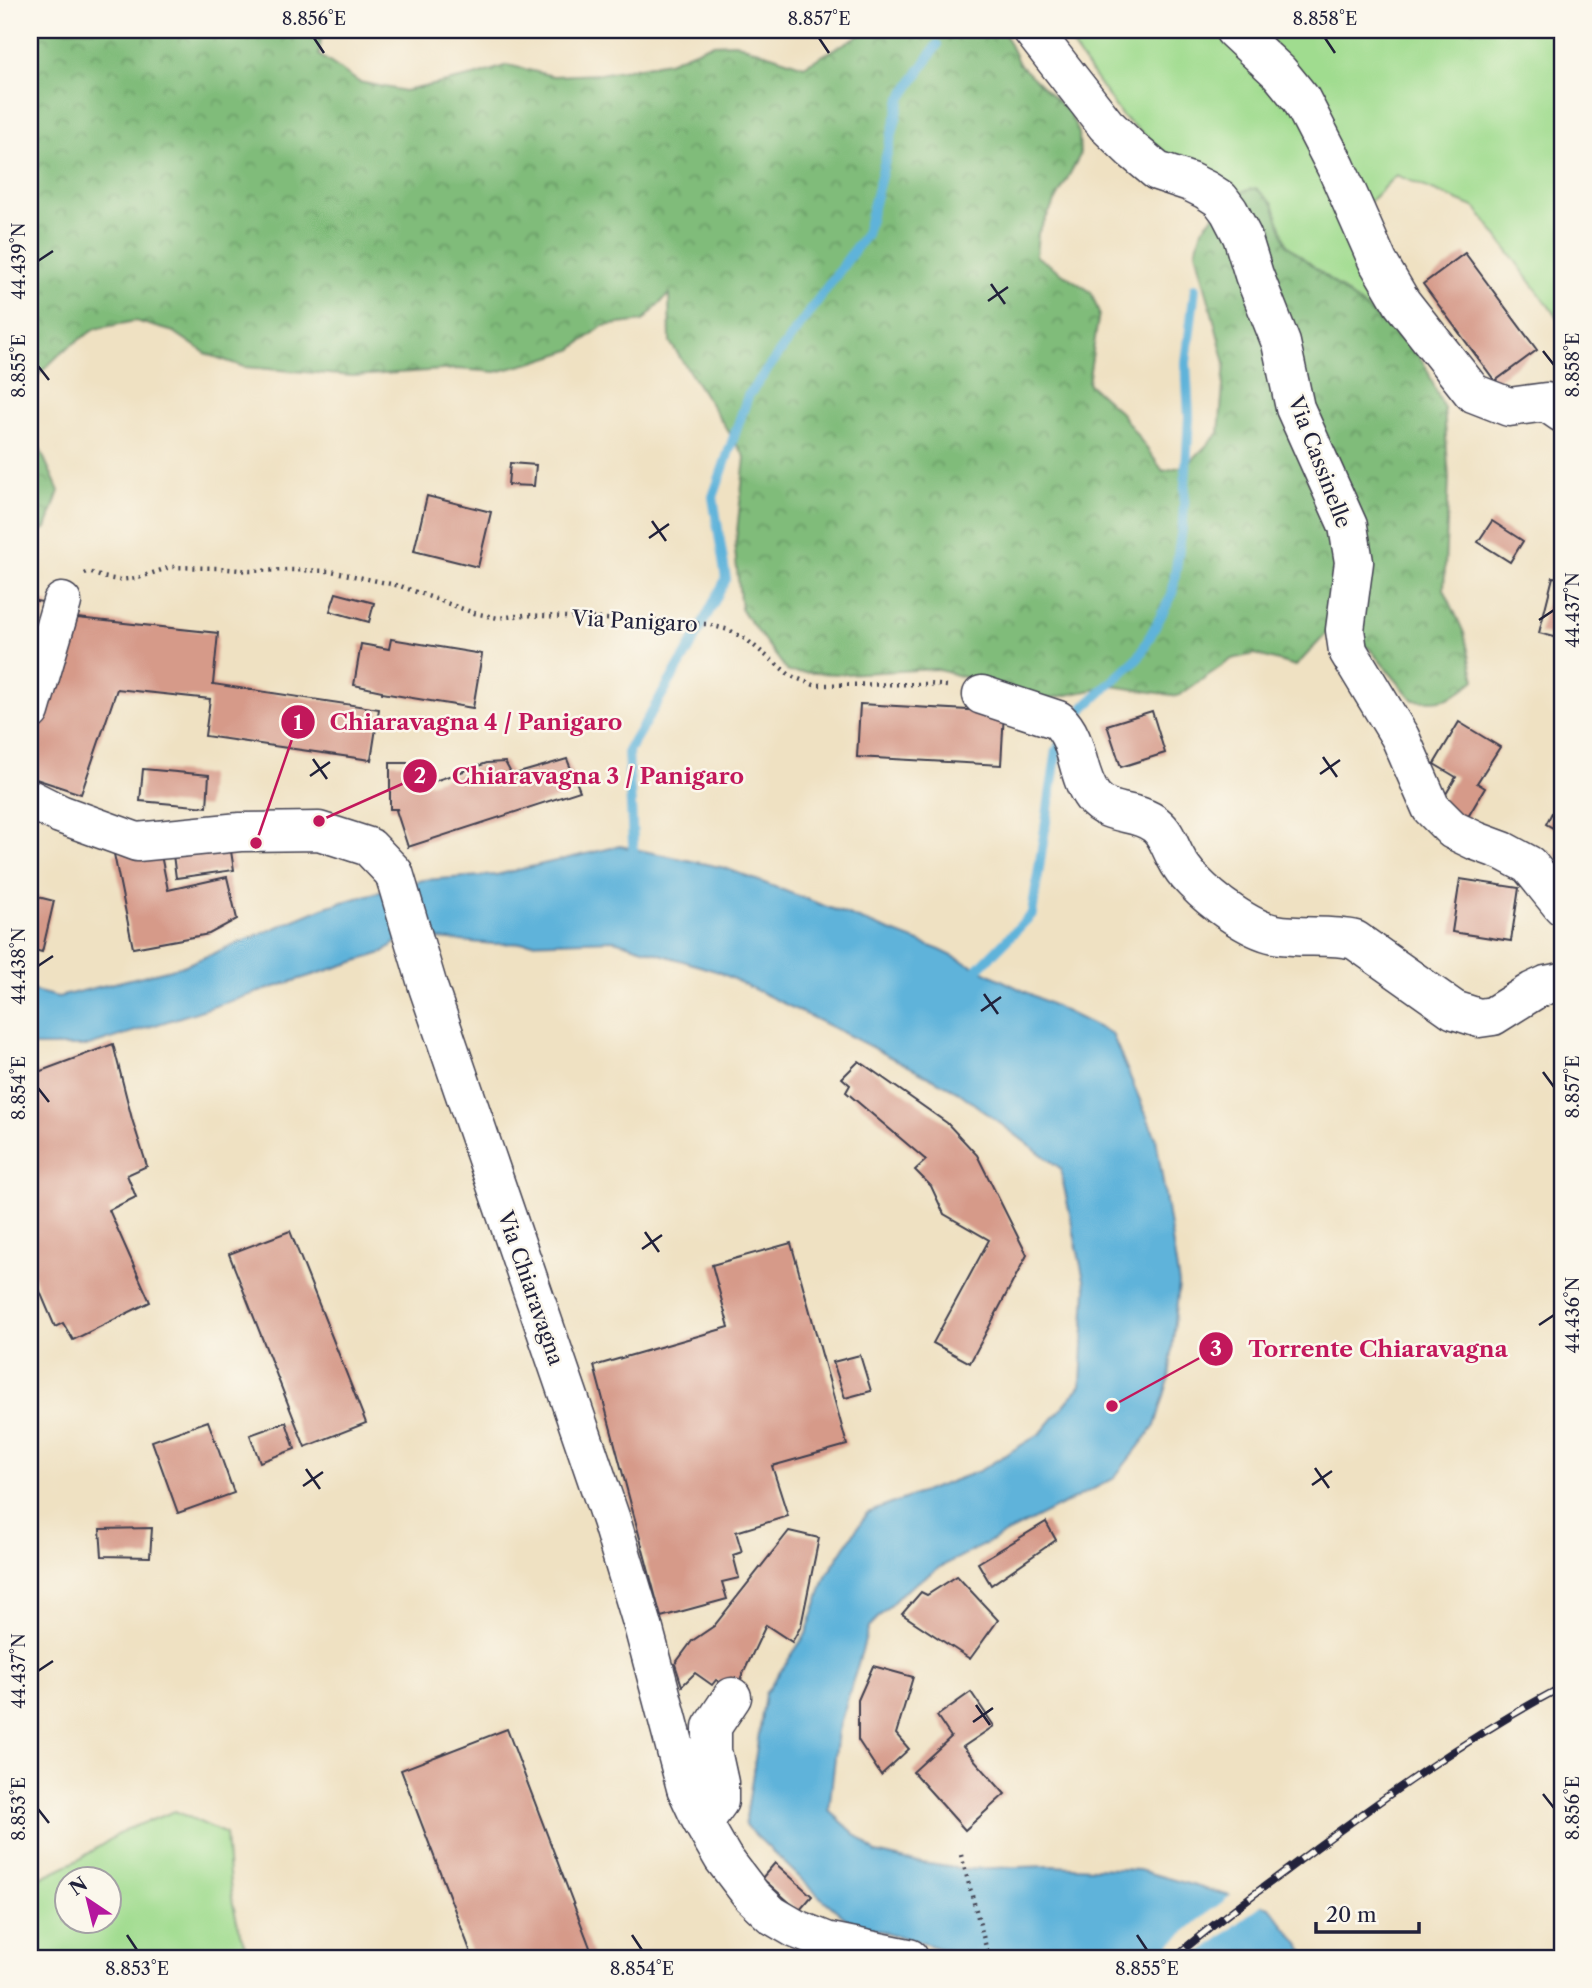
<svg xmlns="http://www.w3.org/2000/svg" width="1592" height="1988" font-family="'Libre Caslon Text',serif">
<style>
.grass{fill:#a0dc8f;stroke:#617f65;stroke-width:2;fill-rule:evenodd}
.forest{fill:url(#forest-crowns);stroke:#516f5a;stroke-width:2}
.water{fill:#5eb3da;stroke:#406a8a;stroke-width:2}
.pier{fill:#efe1c2}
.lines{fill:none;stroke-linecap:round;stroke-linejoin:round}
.stream{stroke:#5eb3da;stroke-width:10}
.building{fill:#d69a89}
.minor-casing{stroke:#413f4f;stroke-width:41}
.path{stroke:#413f4f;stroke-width:4.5;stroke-dasharray:2 5;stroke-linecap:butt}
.minor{stroke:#fff;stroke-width:38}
.rail-casing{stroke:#22223b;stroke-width:8}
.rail{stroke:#fbf7ec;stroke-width:5;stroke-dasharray:16;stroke-linecap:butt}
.ticks{fill:none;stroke:#22223b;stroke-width:2.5}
.labels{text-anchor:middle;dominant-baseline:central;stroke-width:5;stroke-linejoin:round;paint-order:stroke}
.street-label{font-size:21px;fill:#22223b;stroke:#fbf7ec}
.leader{fill:none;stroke:#c2185b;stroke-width:2.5}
.callout-dot{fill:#c2185b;stroke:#fbf7ec;stroke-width:2.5}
.mark-label{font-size:21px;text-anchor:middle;font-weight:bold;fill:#fff}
.callout-label{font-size:23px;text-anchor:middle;font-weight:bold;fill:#c2185b;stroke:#fbf7ec;stroke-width:5;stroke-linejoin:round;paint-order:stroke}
.neatline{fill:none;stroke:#22223b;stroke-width:2.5}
.ticks-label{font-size:18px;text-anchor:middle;fill:#22223b}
</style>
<defs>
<pattern id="forest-crowns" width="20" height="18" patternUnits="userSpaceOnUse" patternTransform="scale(1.75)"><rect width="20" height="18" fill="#80bc7a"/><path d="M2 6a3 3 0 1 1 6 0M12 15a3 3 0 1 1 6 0" fill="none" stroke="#689865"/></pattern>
</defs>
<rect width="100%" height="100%" fill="#fbf7ec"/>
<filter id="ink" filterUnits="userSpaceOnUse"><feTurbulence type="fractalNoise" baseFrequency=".0143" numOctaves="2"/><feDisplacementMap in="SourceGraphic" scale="14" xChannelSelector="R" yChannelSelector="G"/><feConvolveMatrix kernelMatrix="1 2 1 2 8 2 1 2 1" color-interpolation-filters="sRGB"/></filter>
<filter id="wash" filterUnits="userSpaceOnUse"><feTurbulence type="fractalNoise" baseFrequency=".00686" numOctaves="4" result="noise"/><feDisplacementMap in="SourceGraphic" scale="28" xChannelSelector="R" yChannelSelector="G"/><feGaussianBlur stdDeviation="1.57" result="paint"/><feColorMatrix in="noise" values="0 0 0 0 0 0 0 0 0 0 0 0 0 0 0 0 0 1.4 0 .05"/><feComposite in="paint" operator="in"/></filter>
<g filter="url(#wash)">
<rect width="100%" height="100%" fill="#efe1c2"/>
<g class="grass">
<polygon points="1061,30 1562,30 1562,324 1476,208 1396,175 1352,220 1413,347 1286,245 1273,204 1233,194 1174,160 1122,116"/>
<path d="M 175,1811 L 226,1834 C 229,1876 230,1922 253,1958 L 30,1958 L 30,1883 L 78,1860 L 125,1830 ZM 66,1880 L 108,1880 L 108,1922 L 66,1922 Z"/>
</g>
<g class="forest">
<path d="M 30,30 L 322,30 L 319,55 L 359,82 L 405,91 L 474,76 L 508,65 L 553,76 L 600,74 L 668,62 L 712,44 L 735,43 L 804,66 L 863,33 L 865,30 L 1003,30 L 1019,64 L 1069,112 L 1079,133 L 1080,155 L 1038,233 L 1036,256 L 1091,292 L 1099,313 L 1088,383 L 1121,413 L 1163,471 L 1187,465 L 1219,433 L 1225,363 L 1196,251 L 1202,229 L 1233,194 L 1256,188 L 1273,204 L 1287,245 L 1413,347 L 1426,367 L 1444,409 L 1449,479 L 1444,589 L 1464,633 L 1475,680 C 1451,700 1444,703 1413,700 L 1369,648 L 1327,633 L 1296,666 L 1254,654 L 1232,659 L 1178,696 L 1112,686 L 1042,700 L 936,669 L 843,674 L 788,672 L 741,609 L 735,550 L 745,457 L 670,342 L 669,294 L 643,321 L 603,326 L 571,350 L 534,362 L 496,372 L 457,369 L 353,376 L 244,367 L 207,354 L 174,332 L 135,321 L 95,329 L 63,351 L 35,378 L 30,401 Z"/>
<polygon points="30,427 59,491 46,528 30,539"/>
</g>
<polygon class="water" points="620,846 725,868 940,950 1112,1034 1156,1138 1179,1284 1169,1379 1155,1426 1113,1479 940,1567 902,1593 869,1627 838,1731 829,1810 876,1853 915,1862 963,1869 1051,1866 1139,1870 1270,1907 1310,1958 1042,1958 1032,1954 967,1956 850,1922 819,1896 745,1825 765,1694 806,1634 826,1576 867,1513 979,1471 1041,1433 1081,1385 1086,1289 1060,1168 957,1091 850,1036 719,972 614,940 494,944 404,936 382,953 89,1046 30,1046 30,990 58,997 183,966 328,906 423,880 496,875"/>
<polygon class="pier" points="1234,1893 1265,1902 1194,1958 1155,1958 1199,1920"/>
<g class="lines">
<g class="stream">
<polyline points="1072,723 1078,713 1139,657 1172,595 1183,522 1189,417 1186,363 1195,288"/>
<polyline points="634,861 628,751 687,653 726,579 713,497 748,396 866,234 901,99 937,45"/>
<polyline points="968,979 1032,914 1057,750 1061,744"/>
</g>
</g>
<g id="blocks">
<g class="building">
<polygon points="1465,253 1537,350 1495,381 1423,284"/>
<polygon points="510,463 536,465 534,486 508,485"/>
<polygon points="427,496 491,512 478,567 414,551"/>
<polygon points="1492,521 1523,541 1510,562 1478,542"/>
<polygon points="1553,577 1562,578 1562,639 1539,633"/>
<polygon points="336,593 374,603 369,622 330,611"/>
<polygon points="30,600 49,603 30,655"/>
<polygon points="77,618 218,633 213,684 379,709 371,760 205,736 210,699 117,689 81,794 30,777 30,752"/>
<polygon points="391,639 482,654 473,708 382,693 382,691 354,685 361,644 389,649"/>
<polygon points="860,704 1004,712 1001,765 857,757"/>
<polygon points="1152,711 1165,753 1121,767 1107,725"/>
<polygon points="1459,722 1500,747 1477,783 1485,788 1465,822 1439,806 1456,777 1434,764"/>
<polygon points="567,759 580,791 408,847 396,810 398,809 390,809 390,763 418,763 417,787 487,763 505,762 512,775"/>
<polygon points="143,769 209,775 207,807 140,801"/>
<polygon points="1557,803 1562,806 1562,833 1546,824"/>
<polygon points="229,839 234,870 176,878 172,847"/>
<polygon points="1562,839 1562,859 1555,855"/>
<polygon points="159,845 168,890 227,877 237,919 209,934 133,948 114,854"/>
<polygon points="1460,879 1519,888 1511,941 1452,932"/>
<polygon points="30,895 54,901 42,952 30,949"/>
<polygon points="113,1044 132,1119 147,1166 127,1175 136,1197 109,1210 150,1302 73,1340 63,1323 55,1327 30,1268 30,1075"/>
<polygon points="859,1061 947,1123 977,1155 1027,1255 970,1363 933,1343 989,1240 944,1214 931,1186 915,1170 926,1160 846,1092 850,1085 842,1078"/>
<polygon points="290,1231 366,1423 305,1447 229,1254"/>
<polygon points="791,1243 847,1445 772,1466 788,1516 736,1532 742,1552 733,1555 739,1578 722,1582 727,1599 661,1617 594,1366 729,1327 712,1265"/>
<polygon points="860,1355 871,1391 845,1398 833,1362"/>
<polygon points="208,1421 234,1493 178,1513 152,1441"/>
<polygon points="286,1422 295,1449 260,1462 250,1435"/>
<polygon points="1046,1522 1056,1540 991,1585 978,1563"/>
<polygon points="152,1528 150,1557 102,1556 100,1529"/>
<polygon points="789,1531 819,1538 801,1626 792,1642 766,1625 735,1691 716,1680 712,1685 695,1673 682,1686 675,1664 692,1641 714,1626"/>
<polygon points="957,1576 998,1620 970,1659 902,1614 921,1592 927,1595"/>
<polygon points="873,1666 913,1677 896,1734 909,1749 881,1775 858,1740 858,1700"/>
<polygon points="971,1692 994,1726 963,1747 1005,1794 965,1830 913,1772 951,1737 937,1716"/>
<polygon points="507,1729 594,1958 473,1958 401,1770"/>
<polygon points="775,1863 812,1896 799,1911 762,1878"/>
</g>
</g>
</g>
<g filter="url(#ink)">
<use href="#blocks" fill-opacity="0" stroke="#413f4f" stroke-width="2"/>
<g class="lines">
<defs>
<g id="minor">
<polyline points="1032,30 1106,125 1132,150 1157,171 1190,182 1206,190 1220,199 1229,211 1242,236 1254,275 1281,343 1295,408 1348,526 1354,562 1345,630 1348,651 1400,737 1431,808 1453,830 1476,841 1503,851 1529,865 1562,906"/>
<polyline points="1234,30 1279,72 1301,99 1336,167 1378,262 1402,303 1473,393 1509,407 1546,402 1562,413"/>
<path d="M 982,695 L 1058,720 C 1080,740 1075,774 1093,797 C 1109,817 1137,809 1156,825 C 1166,833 1169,845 1175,856 C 1180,866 1187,875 1194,882 C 1212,901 1249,929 1275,934 C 1301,939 1329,934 1355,940 L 1454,1010 L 1479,1018 L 1493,1016 L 1533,991 L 1546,985 L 1562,982"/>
<polyline points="30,711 62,602"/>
<polyline points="30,799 60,814 137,842 240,832 319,831 369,847 394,873 428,987 611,1520 643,1626 686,1788 700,1818 723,1858 752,1896 772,1915 796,1929 826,1941 909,1958"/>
<polyline points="703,1823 719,1801 719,1783 712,1751 712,1727 732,1697"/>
</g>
</defs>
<use href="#minor" class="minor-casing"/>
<g class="path">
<polyline points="85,574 89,572 102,577 119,580 138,578 170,567 218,568 250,571 290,570 331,571 400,586 474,613 498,618 525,615 706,624 729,630 747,640 791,676 814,685 929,684 947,686"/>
<polyline points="961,1855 989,1958"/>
</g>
<use href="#minor" class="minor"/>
<defs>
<path id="rail" d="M 1174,1958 C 1212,1924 1255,1894 1296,1863 C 1381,1799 1468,1737 1562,1687"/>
</defs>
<use href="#rail" class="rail-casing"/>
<use href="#rail" class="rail"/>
</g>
</g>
<path class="ticks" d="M 314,38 L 324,53M 819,38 L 829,53M 1325,38 L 1335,53M 38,261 L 53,251M 991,284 L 1005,304M 988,301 L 1008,287M 1543,351 L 1554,365M 38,366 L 49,380M 652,521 L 666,541M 649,538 L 669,524M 1539,620 L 1554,610M 1323,757 L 1337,777M 313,759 L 327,779M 1320,774 L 1340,760M 310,776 L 330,762M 38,966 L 53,956M 984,994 L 998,1014M 981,1011 L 1001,997M 1543,1072 L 1554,1087M 38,1088 L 49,1102M 645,1232 L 659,1252M 642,1249 L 662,1235M 1539,1325 L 1554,1315M 1315,1468 L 1329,1488M 306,1469 L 320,1489M 1312,1485 L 1332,1471M 303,1486 L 323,1472M 38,1671 L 53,1661M 976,1705 L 990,1725M 973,1722 L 993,1708M 1543,1794 L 1554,1808M 38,1809 L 49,1823M 127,1935 L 137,1950M 632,1935 L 642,1950M 1137,1935 L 1147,1950"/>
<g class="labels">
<g class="street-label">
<text transform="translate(1320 462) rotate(69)">Via Cassinelle</text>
<text transform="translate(635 621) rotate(3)">Via Panigaro</text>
<text transform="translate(531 1288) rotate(71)">Via Chiaravagna</text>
</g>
</g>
<path class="leader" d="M256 843L298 722M319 821L420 776M1112 1406L1216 1349"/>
<g class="callout-dot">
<circle cx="256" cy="843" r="7"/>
<circle cx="319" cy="821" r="7"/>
<circle cx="1112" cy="1406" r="7"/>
<circle cx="298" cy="722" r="18"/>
<circle cx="420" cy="776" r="18"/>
<circle cx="1216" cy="1349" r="18"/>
</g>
<g class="mark-label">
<text x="298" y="730">1</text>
<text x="420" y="783">2</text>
<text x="1216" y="1356">3</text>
</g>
<g class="callout-label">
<text x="476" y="730">Chiaravagna 4 / Panigaro</text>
<text x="598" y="784">Chiaravagna 3 / Panigaro</text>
<text x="1378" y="1357">Torrente Chiaravagna</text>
</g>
<rect width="1592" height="1988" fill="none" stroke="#fbf7ec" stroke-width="77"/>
<g transform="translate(88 1900) rotate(325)"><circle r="33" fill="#fbf7ec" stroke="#a4a2a5" stroke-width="2"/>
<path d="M0-5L12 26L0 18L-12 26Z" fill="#b5179e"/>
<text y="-10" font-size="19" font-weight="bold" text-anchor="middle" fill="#22223b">N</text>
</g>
<path d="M1316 1922v10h103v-10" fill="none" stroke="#22223b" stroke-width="3.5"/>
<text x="1326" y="1922" font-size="21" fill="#22223b" stroke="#fbf7ec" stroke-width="5" paint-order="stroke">20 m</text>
<rect x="38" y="38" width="1516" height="1912" class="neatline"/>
<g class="ticks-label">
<text x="314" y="25">8.856°E</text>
<text x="819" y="25">8.857°E</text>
<text x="1325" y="25">8.858°E</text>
<text transform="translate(19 261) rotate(-90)" y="6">44.439°N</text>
<text transform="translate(1573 365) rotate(-90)" y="6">8.858°E</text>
<text transform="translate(19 366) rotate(-90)" y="6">8.855°E</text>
<text transform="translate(1573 610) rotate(-90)" y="6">44.437°N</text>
<text transform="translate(19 966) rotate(-90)" y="6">44.438°N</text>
<text transform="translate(1573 1087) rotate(-90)" y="6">8.857°E</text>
<text transform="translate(19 1088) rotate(-90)" y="6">8.854°E</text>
<text transform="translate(1573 1315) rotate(-90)" y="6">44.436°N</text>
<text transform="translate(19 1671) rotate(-90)" y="6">44.437°N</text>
<text transform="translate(1573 1808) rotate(-90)" y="6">8.856°E</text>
<text transform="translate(19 1809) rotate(-90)" y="6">8.853°E</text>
<text x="137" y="1975">8.853°E</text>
<text x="642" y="1975">8.854°E</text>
<text x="1147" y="1975">8.855°E</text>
</g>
</svg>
